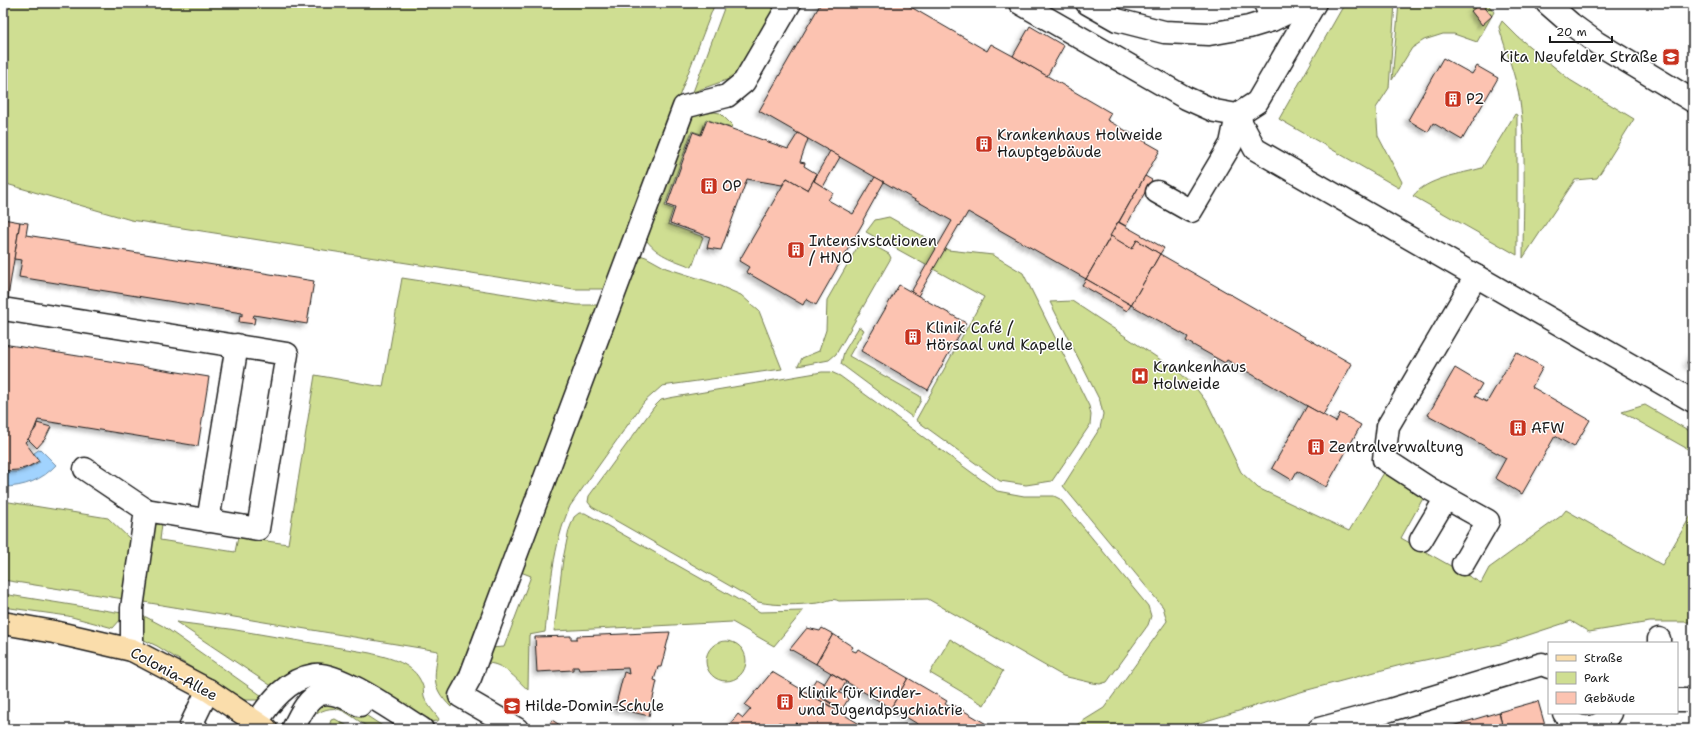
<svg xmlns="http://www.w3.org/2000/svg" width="1696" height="732" font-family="'Shantell Sans',sans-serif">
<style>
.green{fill:#cfde92;stroke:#767d57}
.water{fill:#a1d3fe;stroke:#6c8aa4}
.building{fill:#fcc3b1;stroke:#1c1c1c;filter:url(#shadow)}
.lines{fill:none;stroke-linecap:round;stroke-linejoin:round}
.minor-casing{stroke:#1c1c1c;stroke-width:25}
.major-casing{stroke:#1c1c1c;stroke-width:25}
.minor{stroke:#fff;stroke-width:22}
.major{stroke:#faddab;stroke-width:22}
.labels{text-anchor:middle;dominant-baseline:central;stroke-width:3;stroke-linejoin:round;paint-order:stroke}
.poi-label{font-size:15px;fill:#1c1c1c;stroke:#fff;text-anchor:start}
.street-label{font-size:15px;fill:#1c1c1c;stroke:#fff}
</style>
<defs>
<filter id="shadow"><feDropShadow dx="-3.5" dy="3.5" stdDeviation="2" flood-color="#0004"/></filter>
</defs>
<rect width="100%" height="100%" fill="#fff"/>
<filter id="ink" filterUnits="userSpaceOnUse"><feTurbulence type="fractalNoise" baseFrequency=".025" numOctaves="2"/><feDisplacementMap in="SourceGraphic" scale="8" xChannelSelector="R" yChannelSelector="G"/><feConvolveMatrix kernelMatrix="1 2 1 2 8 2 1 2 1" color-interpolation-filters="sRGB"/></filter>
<g filter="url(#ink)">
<g class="green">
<polygon points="3,3 715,3 605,289 574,289 131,220 3,183"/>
<polygon points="726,3 780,3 742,70 732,78 693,92"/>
<polygon points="1345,3 1395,3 1389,88 1376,108 1378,136 1402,182 1399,188 1279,119"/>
<polygon points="1399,3 1487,3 1494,12 1477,42 1454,34 1443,34 1424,40 1412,48 1392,80"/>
<path d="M 1502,21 L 1518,37 L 1570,80 L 1634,119 L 1597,178 L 1575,180 L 1523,258 C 1523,208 1527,150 1520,101 C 1516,76 1506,52 1499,27 Z"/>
<path d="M 714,112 L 720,113 L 732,125 L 731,128 L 706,119 L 701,134 L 692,131 L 665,206 L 673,209 L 668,224 L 703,237 L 692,267 C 672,259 657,256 644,237 L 690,118 L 696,115 Z"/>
<path d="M 1515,114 L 1517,115 L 1517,255 L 1413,196 C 1427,178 1461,174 1482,168 Z"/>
<polygon points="889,217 948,250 993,255 1023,273 1089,406 1091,415 1090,425 1052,481 1026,485 1000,481 916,420 984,297 866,232 875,220"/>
<polygon points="862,239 889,254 891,258 836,354 829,360 798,366 802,358 819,351 826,330 827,300"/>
<path d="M 637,254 L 646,257 L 666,268 L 713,283 L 741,295 L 759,311 L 782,369 L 662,386 L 644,402 L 570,506 C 553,544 550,590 545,632 L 529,635 L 528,690 C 515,678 503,662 484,663 L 490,648 L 504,647 L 531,576 L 518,571 Z"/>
<path d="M 402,278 L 577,305 L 600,305 L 451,707 C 430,686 435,677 438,651 L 138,601 L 152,528 L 156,524 L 162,524 L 160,540 L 235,552 L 238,537 L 288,544 L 315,375 L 383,387 Z"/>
<polygon points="1072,301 1179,372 1195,387 1208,404 1241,472 1258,488 1349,531 1388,466 1426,493 1401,538 1481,583 1489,568 1561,516 1566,510 1662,565 1693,512 1693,622 1650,622 1589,632 1571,621 1501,644 1401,665 1304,691 1193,725 1187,729 1070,729 1104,708 1167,621 1163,607 1063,486 1100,428 1103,414 1100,401 1050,302"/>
<polygon points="859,327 864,330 849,356 920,396 921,400 912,417 841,364 844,352"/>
<path d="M 822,372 L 831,372 L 840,376 L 997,491 L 1024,496 L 1054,496 L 1060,499 L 1148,606 L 1151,616 L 1148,625 L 1107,682 L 1100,684 L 1093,683 L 1063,676 L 928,599 L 839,601 C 831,597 827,602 818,603 C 799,605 777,606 758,602 L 592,507 L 588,502 L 589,496 L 654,407 L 661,400 L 669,398 Z"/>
<polygon points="1645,405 1693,433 1693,452 1622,412"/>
<polygon points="3,501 108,518 130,539 132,544 124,599 3,580"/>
<polygon points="579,513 585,513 760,612 803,611 774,646 732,622 554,631 563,559 569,530 574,517"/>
<polygon points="3,594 122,613 121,619 113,628 68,616 3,607"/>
<polygon points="138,615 146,617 163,626 265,698 258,700 243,700 157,646 140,638"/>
<path d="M 176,622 L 230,629 L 370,653 C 390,658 414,663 422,684 C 424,687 423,692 424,696 C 427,705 434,712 439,719 L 438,721 L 429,722 L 350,676 L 276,689 Z"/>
<polygon points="950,639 1003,671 984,705 930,673"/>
<circle cx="726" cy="661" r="20"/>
<path d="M 326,701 L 361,712 L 387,729 C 382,729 376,730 371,728 C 351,719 341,700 318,713 L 316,711 L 317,704 Z"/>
<polygon points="335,719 353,729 354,729 333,729 330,723 331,720"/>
</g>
<path class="water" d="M 40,449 L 56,465 C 42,480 24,487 3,487 L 3,472 L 18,472 L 40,462 L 34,453 Z"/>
<g class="building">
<polygon points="821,3 904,3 987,51 991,44 1013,56 1111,113 1107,120 1160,150 1086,279 968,212 960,226 959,225 918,296 911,292 952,221 759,111"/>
<polygon points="1481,3 1492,16 1482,25 1471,11"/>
<polygon points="1030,26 1064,46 1047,76 1013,56"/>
<polygon points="1443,58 1472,74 1477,66 1498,78 1462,140 1433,123 1428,132 1408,120"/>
<polygon points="707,120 788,149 798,133 808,139 800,162 805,163 804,166 817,174 830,151 840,157 823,187 814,181 817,174 808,190 787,178 782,185 747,179 721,250 707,248 710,237 670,223 675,208 667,205 693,132 701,135"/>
<polygon points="817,174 814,181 833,193 828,200 853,214 875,177 884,182 863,220 864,221 816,305 806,299 803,305 746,272 749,267 739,261 787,178 808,190"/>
<polygon points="1145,176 1152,180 1126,226 1119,222"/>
<polygon points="3,219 20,222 8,297 3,296"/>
<polygon points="20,222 28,223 26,235 314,281 307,324 254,315 253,318 255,318 254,324 239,322 240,315 242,316 242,313 19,277 22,260 14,259"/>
<polygon points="1118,222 1164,248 1160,254 1137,240 1132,249 1110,236"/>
<polygon points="1111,236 1132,249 1137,240 1160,254 1131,305 1086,279"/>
<polygon points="1160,254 1352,364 1323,415 1227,360 1225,363 1186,341 1188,337 1131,305"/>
<polygon points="1086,279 1131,305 1127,311 1082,285"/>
<polygon points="899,285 966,323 928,390 861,351"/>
<polygon points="3,344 209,377 198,446 38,420 32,435 25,442 39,461 28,467 18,470 3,471"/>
<polygon points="1516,352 1543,367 1532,387 1590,420 1574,447 1555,436 1522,494 1495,478 1506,458 1428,415 1455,368 1482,384 1475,396 1487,402"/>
<polygon points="1693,352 1693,367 1687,363"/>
<polygon points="1307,406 1336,422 1340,413 1361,425 1326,487 1297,471 1292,480 1272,468"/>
<polygon points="37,423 51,427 45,439 37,448 28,439 36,428"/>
<polygon points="807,628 820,631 822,628 833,634 816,664 790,649"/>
<polygon points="670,632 661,667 658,667 654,680 657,681 649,716 615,708 624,672 629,674 628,668 579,670 578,667 573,667 573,670 537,672 535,637 571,636 571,639 577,639 577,636"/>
<polygon points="833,634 853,647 851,650 856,652 858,649 908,678 891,708 816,664"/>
<polygon points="772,672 816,698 868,729 800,729 802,726 795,723 791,729 779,722 773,729 726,729 738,714 743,718 751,709 745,705"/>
<polygon points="831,673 846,682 840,693 824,684"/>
<polygon points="908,678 947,701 945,704 950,707 952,704 995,729 933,729 931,728 926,729 891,708"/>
<polygon points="816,679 849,698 842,709 809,690"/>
<polygon points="817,695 833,705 832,707 816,698"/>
<polygon points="1538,701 1546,729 1503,729 1499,712"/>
<polygon points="1499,712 1503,729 1442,729"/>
<polygon points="552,720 566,729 547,729"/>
<polygon points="795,723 802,726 800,729 791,729"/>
</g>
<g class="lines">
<defs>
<g id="minor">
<polyline points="1020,3 1186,98 1215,111 1237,115 1257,102 1315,3"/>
<polyline points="1087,3 1117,20 1164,32 1209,34 1249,27 1272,20 1308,3"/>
<polyline points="1265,3 1272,20"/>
<polyline points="1547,3 1571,24 1597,43 1693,101"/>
<polyline points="1237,115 1255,149 1693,401"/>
<polyline points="1157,192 1191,211 1231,144 1237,115"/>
<polyline points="3,309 287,354 258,529 146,510 132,608 132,650"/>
<polyline points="85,469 146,510"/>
<polyline points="208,521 237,345"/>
<polyline points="1421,540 1446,498"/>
<polyline points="1463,564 1488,521 1430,489 1384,459 1388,426 1476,276"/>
<polyline points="1659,639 1659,643"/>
<polyline points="1677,700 1693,700"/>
<path d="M 1564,713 C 1574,732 1600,732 1610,713"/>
<path d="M 257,722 C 270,702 288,679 314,675 C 337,670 401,716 422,729"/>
<polyline points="197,729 191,725 208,690"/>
<path d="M 293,729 C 311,690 322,684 360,705"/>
<polyline points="517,729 460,696 470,678 684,107 727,96 744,82 790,3"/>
<polyline points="1319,729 1390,710 1542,664 1549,667"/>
</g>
<polyline id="major" points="3,623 54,632 132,650 208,690 266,729"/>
</defs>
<use href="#minor" class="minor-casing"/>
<use href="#major" class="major-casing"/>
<use href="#minor" class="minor"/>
<use href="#major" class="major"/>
</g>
</g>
<defs>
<symbol id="school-square" viewBox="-11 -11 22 22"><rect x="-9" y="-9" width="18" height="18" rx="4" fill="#c8321e" stroke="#fff"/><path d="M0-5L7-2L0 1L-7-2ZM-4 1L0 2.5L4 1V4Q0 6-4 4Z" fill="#fff"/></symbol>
<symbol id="building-square" viewBox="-11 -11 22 22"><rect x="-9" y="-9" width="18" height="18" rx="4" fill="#c8321e" stroke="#fff"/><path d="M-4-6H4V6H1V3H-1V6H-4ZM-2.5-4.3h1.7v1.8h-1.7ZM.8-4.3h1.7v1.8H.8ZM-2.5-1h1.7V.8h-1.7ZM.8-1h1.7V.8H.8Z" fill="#fff"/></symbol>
<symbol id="hospital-square" viewBox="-11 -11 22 22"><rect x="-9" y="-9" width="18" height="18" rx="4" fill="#c8321e" stroke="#fff"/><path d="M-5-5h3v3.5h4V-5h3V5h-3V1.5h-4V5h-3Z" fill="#fff"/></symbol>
</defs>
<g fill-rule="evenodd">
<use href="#school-square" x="1661" y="47" width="20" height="20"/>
<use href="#building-square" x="1443" y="89" width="20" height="20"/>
<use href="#building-square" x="974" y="134" width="20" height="20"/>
<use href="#building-square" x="699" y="176" width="20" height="20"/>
<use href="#building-square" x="786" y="240" width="20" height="20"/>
<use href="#building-square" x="903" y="327" width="20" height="20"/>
<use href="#hospital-square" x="1130" y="366" width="20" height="20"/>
<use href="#building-square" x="1508" y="418" width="20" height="20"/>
<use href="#building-square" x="1306" y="437" width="20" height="20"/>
<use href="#building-square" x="775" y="692" width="20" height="20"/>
<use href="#school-square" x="502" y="696" width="20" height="20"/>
</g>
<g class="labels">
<g class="poi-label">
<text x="1658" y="57" text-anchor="end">Kita Neufelder Straße</text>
<text x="1466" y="99">P2</text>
<text x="997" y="135">Krankenhaus Holweide<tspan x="997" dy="17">Hauptgebäude</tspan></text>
<text x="722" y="186">OP</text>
<text x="809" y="241">Intensivstationen<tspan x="809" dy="17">/ HNO</tspan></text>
<text x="926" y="328">Klinik Café /<tspan x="926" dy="17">Hörsaal und Kapelle</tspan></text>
<text x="1153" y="367">Krankenhaus<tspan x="1153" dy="17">Holweide</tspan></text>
<text x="1531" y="428">AFW</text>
<text x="1329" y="447">Zentralverwaltung</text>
<text x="798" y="693">Klinik für Kinder-<tspan x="798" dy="17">und Jugendpsychiatrie</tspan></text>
<text x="525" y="706">Hilde-Domin-Schule</text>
</g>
<g class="street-label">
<text transform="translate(174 674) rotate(28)">Colonia-Allee</text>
</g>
</g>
<rect width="1696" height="732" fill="none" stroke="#fff" stroke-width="16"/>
<rect x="8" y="8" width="1680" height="716" fill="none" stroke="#1c1c1c" stroke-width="1.5" filter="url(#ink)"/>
<rect x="1548" y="642" width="130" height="72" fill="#ffffff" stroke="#a4a4a4"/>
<rect x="1556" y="655" width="20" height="6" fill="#faddab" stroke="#a4a4a4"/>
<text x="1584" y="662" font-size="12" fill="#1c1c1c">Straße</text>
<rect x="1556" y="672" width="20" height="12" fill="#cfde92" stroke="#a4a4a4"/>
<text x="1584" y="682" font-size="12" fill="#1c1c1c">Park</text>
<rect x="1556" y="692" width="20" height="12" fill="#fcc3b1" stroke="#a4a4a4"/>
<text x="1584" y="702" font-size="12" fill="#1c1c1c">Gebäude</text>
<path d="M1550 36v6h62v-6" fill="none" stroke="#1c1c1c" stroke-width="2"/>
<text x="1556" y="36" font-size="12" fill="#1c1c1c" stroke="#ffffff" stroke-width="3" paint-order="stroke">20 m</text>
</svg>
